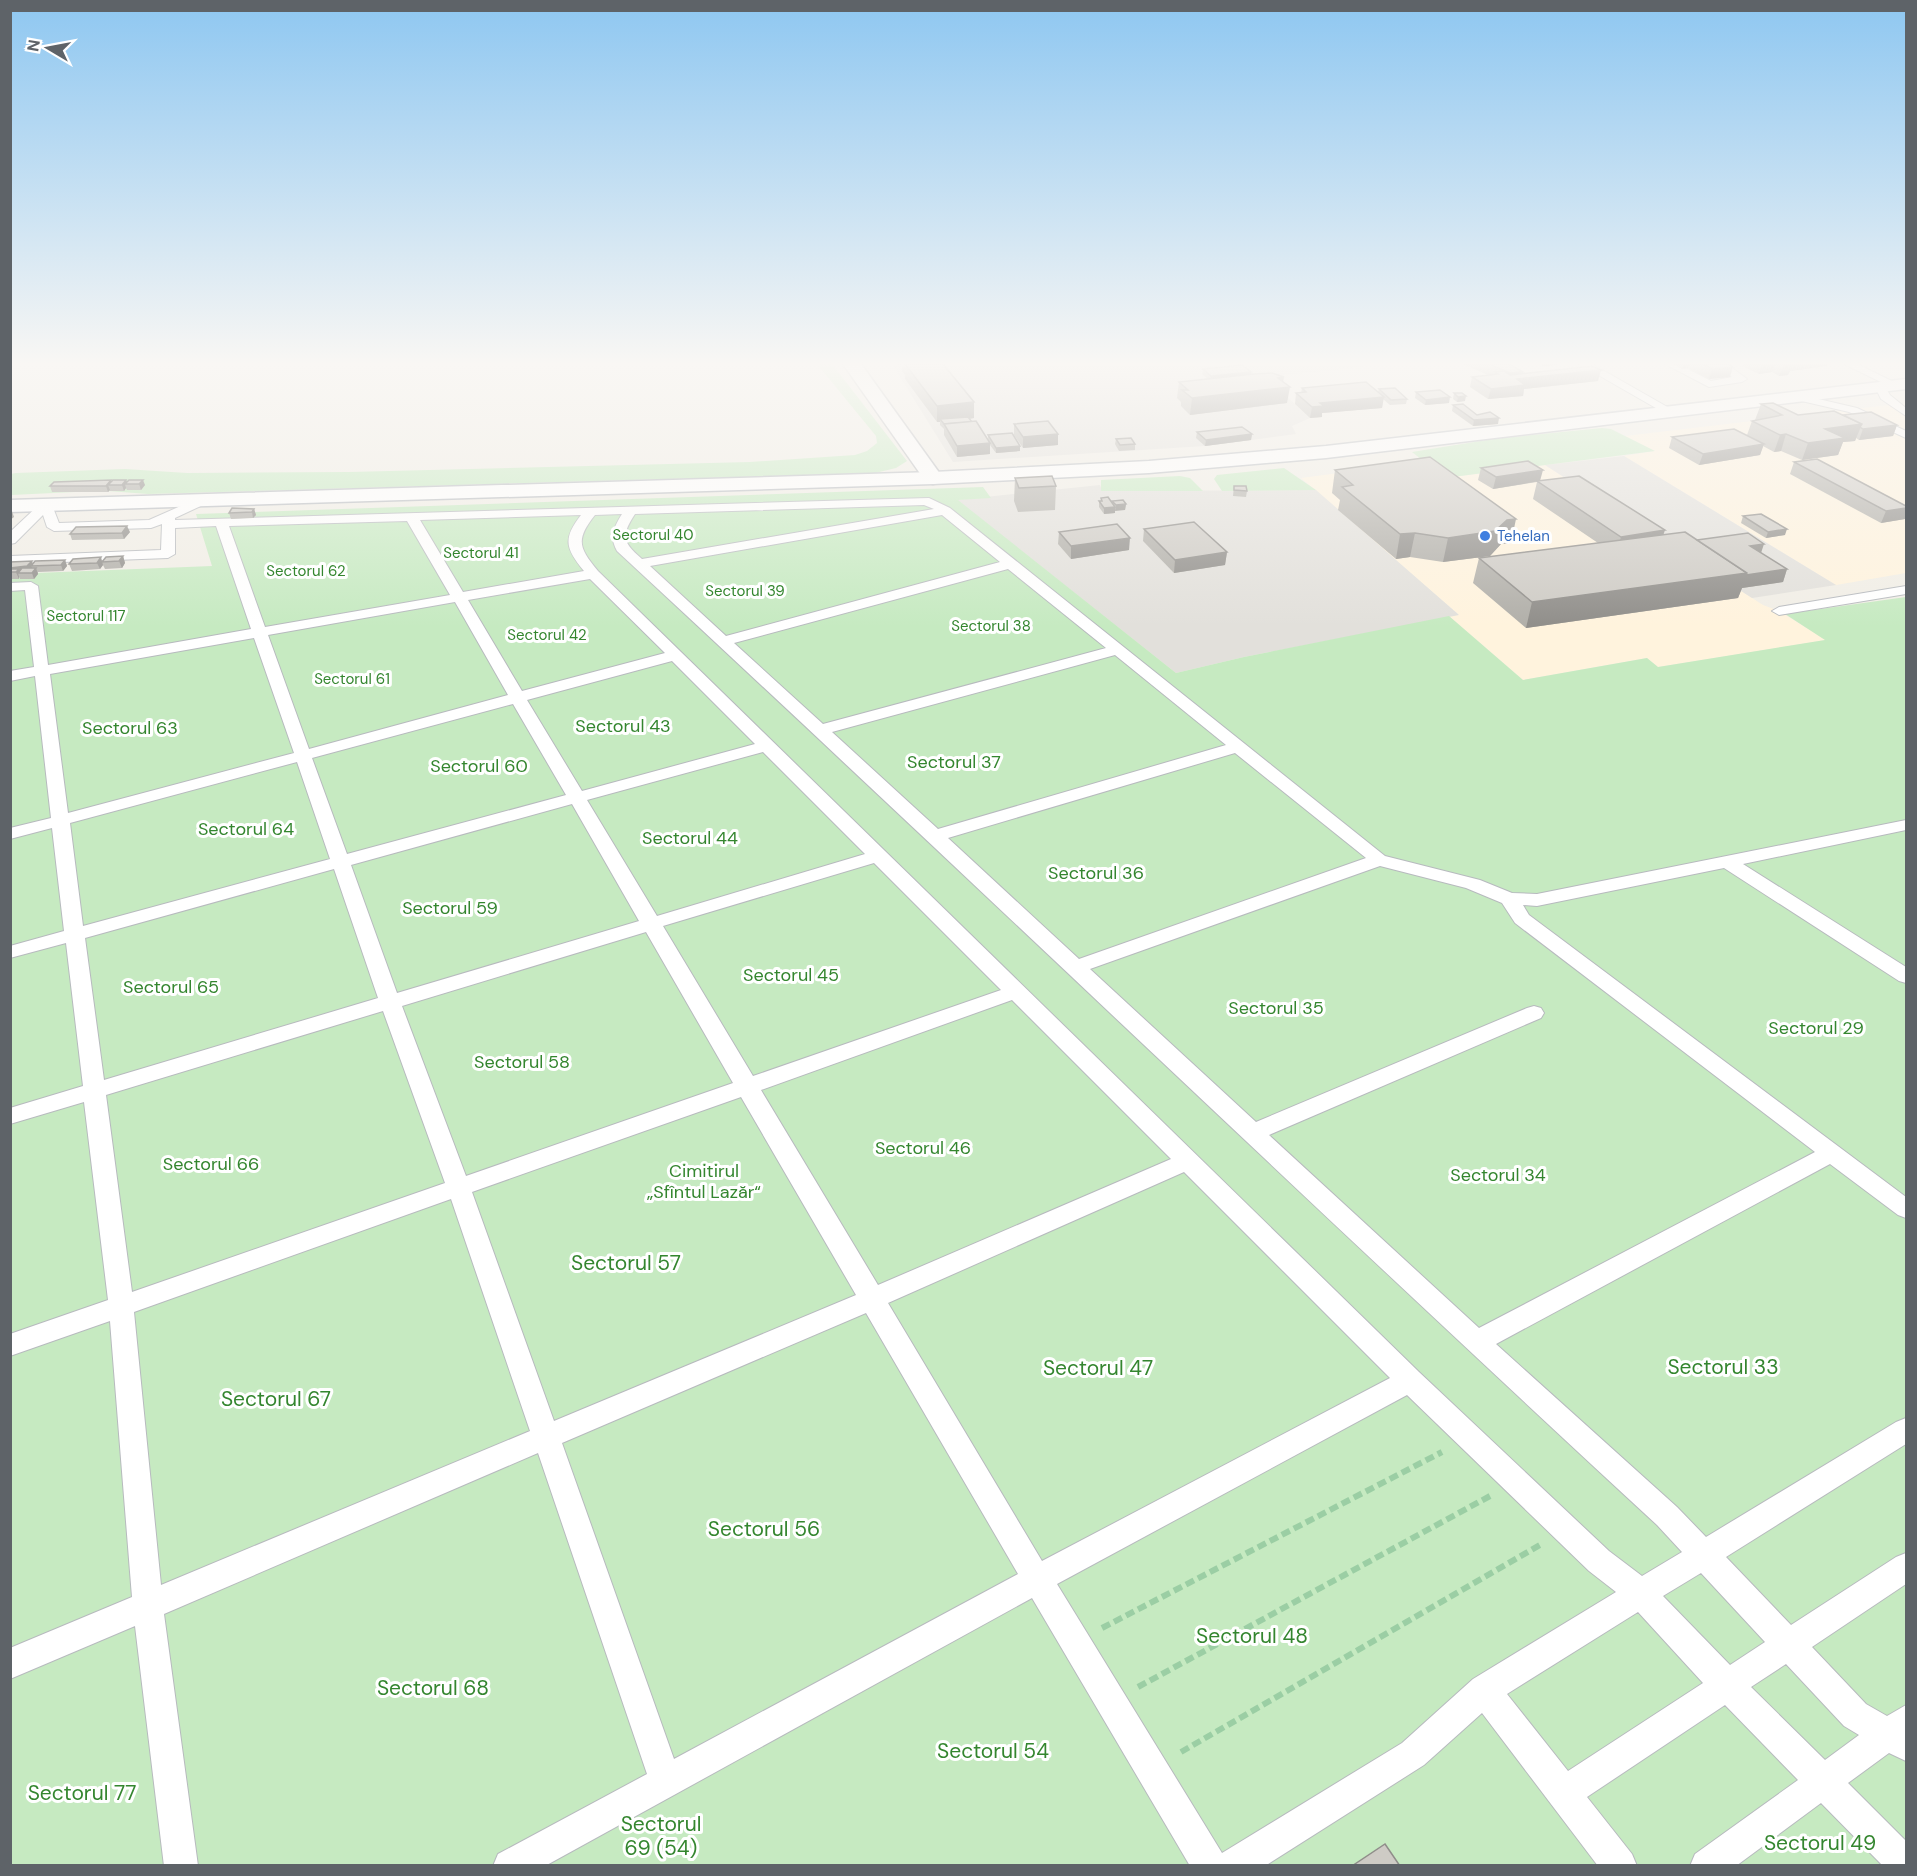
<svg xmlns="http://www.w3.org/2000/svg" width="1917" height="1876" font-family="'DM Sans',sans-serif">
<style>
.commercial{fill:#fff3dd}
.industrial{fill:#e2e0db}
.green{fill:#c6eac1}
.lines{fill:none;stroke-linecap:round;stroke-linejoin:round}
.lane-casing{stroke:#b7babe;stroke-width:2}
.street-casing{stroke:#b7babe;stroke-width:3}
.secondary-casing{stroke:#b8bcc1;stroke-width:3}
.path{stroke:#9bcea4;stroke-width:6;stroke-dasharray:9 4.5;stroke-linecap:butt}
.lane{fill:#fff;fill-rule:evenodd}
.street{fill:#fff;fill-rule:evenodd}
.secondary{fill:#fff;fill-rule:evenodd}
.wall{fill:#b1afa9}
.shaded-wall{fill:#908e8a}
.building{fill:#cecbc5;stroke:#908e8a;stroke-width:1.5}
.shop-dot{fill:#3f7fe0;stroke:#fff;stroke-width:2}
.labels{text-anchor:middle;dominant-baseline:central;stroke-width:6;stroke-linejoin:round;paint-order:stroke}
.far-park-label{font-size:15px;fill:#34862f;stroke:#fff}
.far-shop-label{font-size:15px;fill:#366cbe;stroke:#fff;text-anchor:start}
.park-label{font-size:18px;fill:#34862f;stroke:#fff}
.near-park-label{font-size:21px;fill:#34862f;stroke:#fff}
</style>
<rect width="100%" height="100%" fill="#f1eee6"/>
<g class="commercial">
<polygon points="1906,403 1906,573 1836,585 1624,456 1654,451 1625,436"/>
<polygon points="1423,462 1445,478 1545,465 1763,605 1779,611 1826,640 1658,667 1647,658 1523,680 1449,616 1458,614 1301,478"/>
</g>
<g class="industrial">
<polygon points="892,364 1390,364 1266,377 1310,418 1292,426 1296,434 1205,446 953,462"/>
<polygon points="1624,456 1836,585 1752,598 1545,465"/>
<polygon points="1100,485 1102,491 1316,490 1459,615 1244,657 1176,673 957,500"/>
</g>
<g class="green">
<polygon points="817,364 832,364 907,461 896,468 875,473 148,494 108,491 113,487 82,486 75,492 11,495 10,474 16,473 125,469 187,473 349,472 750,462 855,455 867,451 877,443 876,436"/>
<polygon points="1602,428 1611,429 1655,451 1445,478 1412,452 1493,439"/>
<polygon points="1284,468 1316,490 1222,491 1214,479 1217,475"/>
<polygon points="1180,476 1190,478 1203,491 1101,491 1101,480"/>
<polygon points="983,487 991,498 958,500 1176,673 1244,657 1449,616 1523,680 1647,658 1658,667 1825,640 1785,614 1906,597 1906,1865 11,1865 10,574 212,566 196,514"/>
</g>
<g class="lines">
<defs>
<g id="lane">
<polygon points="1579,364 1592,364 1678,413 1676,415 1668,415"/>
<polygon points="1665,364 1678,364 1711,381 1732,377 1715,364 1727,364 1747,379 1742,382 1709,387"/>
<polygon points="1844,364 1857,364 1900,385 1895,388 1891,387"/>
<polygon points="1880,384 1884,385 1890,395 1906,408 1906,416 1881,399 1875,387"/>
<polygon points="1797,394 1857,408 1906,431 1906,438 1849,412 1793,399 1792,397"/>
<path d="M 201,497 L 207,501 L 205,504 L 175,518 L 175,520 L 929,498 L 950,508 L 1385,856 L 1480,880 L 1512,893 L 1537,894 L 1906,820 L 1906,830 L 1743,864 L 1906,967 L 1906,983 L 1899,981 L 1724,868 L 1537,906 L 1523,905 L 1529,915 L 1906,1197 L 1906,1218 L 1898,1215 L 1830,1164 L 1496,1344 L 1677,1507 L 1706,1537 L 1896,1422 L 1906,1418 L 1906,1444 L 1726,1557 L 1791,1625 L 1896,1557 L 1906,1553 L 1906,1584 L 1812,1647 L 1866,1704 L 1887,1716 L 1906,1705 L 1906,1761 L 1889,1753 L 1848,1783 L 1906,1841 L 1906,1866 L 1883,1866 L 1821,1803 L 1736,1866 L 1690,1866 L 1695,1854 L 1798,1780 L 1725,1705 L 1587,1797 L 1632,1854 L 1637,1866 L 1598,1866 L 1482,1713 L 1424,1765 L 1265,1866 L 1190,1866 L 1032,1598 L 545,1866 L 493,1866 L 498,1854 L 647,1774 L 538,1453 L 164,1614 L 198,1866 L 164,1866 L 135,1626 L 10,1679 L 10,1648 L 132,1597 L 110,1321 L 10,1356 L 10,1334 L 108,1300 L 84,1102 L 10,1124 L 10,1108 L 83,1086 L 66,943 L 10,958 L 10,946 L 64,931 L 52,828 L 10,839 L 10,828 L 51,818 L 35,676 L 10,681 L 10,671 L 34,667 L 25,590 L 10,591 L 10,583 L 31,582 L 38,586 L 48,665 L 251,629 L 216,526 L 175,528 L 175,554 L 168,558 L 10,564 L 10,556 L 161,550 L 162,524 L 151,528 L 54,531 L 47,527 L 43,515 L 15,543 L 10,544 L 10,532 L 42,502 L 46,501 L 52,505 L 59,523 L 149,520 ZM 924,505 L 934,509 L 642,559 C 623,542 620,537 635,514 ZM 622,514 C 614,527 609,537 617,551 C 966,874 1308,1203 1657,1525 L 1682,1552 L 1642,1576 L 1609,1551 L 1419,1372 L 598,571 C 579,548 575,540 595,515 ZM 581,515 C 562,539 566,549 584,571 L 463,592 L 420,520 ZM 942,515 L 1000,562 L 726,636 L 650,566 ZM 407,521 L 450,595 L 265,627 L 229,526 ZM 1008,569 L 1106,648 L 823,724 L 734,643 ZM 590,579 L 665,653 L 522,691 L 468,600 ZM 455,602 L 508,695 L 309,749 L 268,635 ZM 254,638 L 294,753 L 68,813 L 50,674 ZM 1115,655 L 1226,745 L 938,829 L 832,732 ZM 672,661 L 755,744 L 582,791 L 527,700 ZM 513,704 L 566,795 L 347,854 L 312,758 ZM 763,752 L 865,854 L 657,916 L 587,800 ZM 1235,753 L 1366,858 L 1079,959 L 948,838 ZM 297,762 L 330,859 L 83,926 L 70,823 ZM 572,804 L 639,921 L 397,993 L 351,865 ZM 874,863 L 1001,990 L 753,1076 L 663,926 ZM 1380,866 L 1466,888 L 1502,903 L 1515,923 L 1815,1152 L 1479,1328 L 1269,1135 L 1541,1018 L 1544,1013 L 1541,1008 L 1534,1006 L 1527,1008 L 1256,1122 L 1090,969 ZM 334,869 L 378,998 L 104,1080 L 85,938 ZM 646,932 L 733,1083 L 466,1176 L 402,1006 ZM 1012,1000 L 1171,1159 L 878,1285 L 761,1090 ZM 383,1011 L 445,1183 L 132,1292 L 106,1095 ZM 741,1097 L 856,1295 L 554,1421 L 472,1192 ZM 1184,1172 L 1390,1378 L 1042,1561 L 888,1303 ZM 451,1199 L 530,1431 L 161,1585 L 134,1312 ZM 866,1313 L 1018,1574 L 674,1759 L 562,1443 ZM 1407,1395 L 1589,1571 L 1616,1592 L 1473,1679 L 1402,1743 L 1222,1853 L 1057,1584 ZM 1701,1573 L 1765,1642 L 1730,1665 L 1663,1596 ZM 1638,1612 L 1703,1683 L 1568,1771 L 1507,1694 ZM 1786,1664 L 1844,1726 L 1859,1735 L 1825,1760 L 1751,1687 Z"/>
<polygon points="1906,586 1906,594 1779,615 1772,611 1779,607"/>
</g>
<polygon id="street" points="843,364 861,364 943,478 940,482 933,484 926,482"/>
<polygon id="secondary" points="1906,379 1906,389 1326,458 1149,473 933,484 10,512 10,500 933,472 1149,461 1326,446"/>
</defs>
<use href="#lane" class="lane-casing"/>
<use href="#street" class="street-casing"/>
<use href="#secondary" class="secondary-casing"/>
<g class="path">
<polyline points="1102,1628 1442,1452"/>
<polyline points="1138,1687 1490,1496"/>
<polyline points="1181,1752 1540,1545"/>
</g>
<use href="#lane" class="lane"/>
<use href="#street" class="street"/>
<use href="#secondary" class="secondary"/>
</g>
<g class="wall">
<polygon points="897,364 943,364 974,418 970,419 988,439 988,435 1020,446 1020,451 996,453 990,445 990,454 957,457 944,435 944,429 940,425 940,422 937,422 905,379 905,375 902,371 902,366 905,366 905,364 898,365"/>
<polygon points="1463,364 1509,364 1522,373 1598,381 1524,389 1523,396 1488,399 1470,387 1472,377 1488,375"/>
<polygon points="1673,364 1728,364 1730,377 1709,379 1688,368 1682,369"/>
<polygon points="1743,364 1828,364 1827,366 1790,371 1788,375 1779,376 1772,372 1759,374 1742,366"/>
<polygon points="1203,369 1251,372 1251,374 1283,382 1287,403 1190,415 1181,406 1181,402 1177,398 1179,382 1208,379 1202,374"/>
<polygon points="1302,388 1378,392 1379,389 1407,399 1406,404 1390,405 1383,399 1382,408 1322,413 1322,417 1310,418 1295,404 1296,393 1301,393"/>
<polygon points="1416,392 1449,403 1425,405 1415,398"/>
<polygon points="1454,393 1465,401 1457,402 1453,399"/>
<polygon points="1761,404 1798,415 1843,415 1897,425 1893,436 1859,440 1856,438 1855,441 1843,442 1838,455 1802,460 1781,451 1774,452 1763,446 1760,455 1699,465 1669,448 1672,437 1747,435 1752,421 1755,420"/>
<polygon points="1453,405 1477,415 1498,424 1473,426 1452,411"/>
<polygon points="1014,424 1058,445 1023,448 1014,435"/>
<polygon points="1197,432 1252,434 1251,440 1205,446 1196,438"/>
<polygon points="1116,439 1135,444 1135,450 1119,451 1115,444"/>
<polygon points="1794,462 1906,506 1906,516 1905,519 1881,523 1790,474"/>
<polygon points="1481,468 1540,481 1663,535 1761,553 1787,569 1783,582 1742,588 1738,598 1526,628 1473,583 1479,558 1598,543 1533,499 1537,482 1493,489 1478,480"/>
<polygon points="1335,470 1511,543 1501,544 1490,556 1443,562 1410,557 1396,559 1338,510 1340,500 1332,493"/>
<polygon points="1015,478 1056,486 1055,510 1018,512 1014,501"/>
<polygon points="111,480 111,482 126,480 127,482 129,480 145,485 141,490 127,490 126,488 124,491 110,491 110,490 108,492 52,492 50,486"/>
<polygon points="1234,486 1247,491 1246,497 1233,496"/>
<polygon points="1101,498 1112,503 1112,501 1126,504 1125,510 1115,510 1115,513 1104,514 1099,507 1099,501 1101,501"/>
<polygon points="254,509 256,515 253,518 231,519 229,513"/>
<polygon points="1743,516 1785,535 1766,538 1741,523"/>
<polygon points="1144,529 1227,552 1225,565 1174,573 1143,541"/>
<polygon points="130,532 124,539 72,540 70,534"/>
<polygon points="1059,532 1129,550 1071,559 1058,544"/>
<polygon points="123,556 125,563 122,568 105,569 103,565 100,569 72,571 69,564 103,562"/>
<polygon points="65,560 67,566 63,571 38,572 38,574 34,579 20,579 19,577 19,579 10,579 10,562 32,561 33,564"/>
</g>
<g class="shaded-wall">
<polygon points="1542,364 1557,364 1556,365 1542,367"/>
<polygon points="1684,364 1689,364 1688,368 1682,369"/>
<polygon points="1762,364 1775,364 1772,372 1759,374"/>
<polygon points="1784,364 1828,364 1827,366 1790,371 1788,375 1779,376"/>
<polygon points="1733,367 1730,377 1709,379 1712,369"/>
<polygon points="1601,370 1598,381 1524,389 1523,396 1488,399 1491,389 1508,384 1510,373 1523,372 1521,379"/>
<polygon points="1251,372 1250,378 1211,381 1211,376"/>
<polygon points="1284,377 1282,387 1290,387 1287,403 1190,415 1192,398"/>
<polygon points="1466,396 1465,401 1457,402 1458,397"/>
<polygon points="1384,397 1382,408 1322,413 1322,417 1310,418 1312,407 1320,403"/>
<polygon points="1450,397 1449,403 1425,405 1426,400"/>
<polygon points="974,402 974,418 942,422 940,419 940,422 937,422 937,406"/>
<polygon points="1499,418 1498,424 1473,426 1474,420"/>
<polygon points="1862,424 1855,441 1843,442 1838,455 1802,460 1808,443 1825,429"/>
<polygon points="1897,425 1893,436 1859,440 1863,429"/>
<polygon points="1058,434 1058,445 1023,448 1023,437"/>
<polygon points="1252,434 1251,440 1205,446 1206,440"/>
<polygon points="1786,434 1781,451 1774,452 1780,435"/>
<polygon points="990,443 990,454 957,457 957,446"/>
<polygon points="1764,444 1760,455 1699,465 1703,454"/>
<polygon points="1020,446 1020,451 996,453 996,448"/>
<polygon points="1543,470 1540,481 1493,489 1496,477"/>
<polygon points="111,480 113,485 108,485 110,490 108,492 106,486"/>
<polygon points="126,480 128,484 125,484 126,488 124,491 122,485"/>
<polygon points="143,480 145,485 141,490 139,484"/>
<polygon points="1126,504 1125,510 1115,511 1116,505"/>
<polygon points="1115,507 1115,513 1104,514 1104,508"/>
<polygon points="1906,508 1906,516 1905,519 1881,523 1886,511"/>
<polygon points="254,509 256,515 253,518 252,512"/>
<polygon points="12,511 14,517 10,520 10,512"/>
<polygon points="1516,519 1511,543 1501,544 1490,556 1443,562 1448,538 1507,520"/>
<polygon points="127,526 130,532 124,539 122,533"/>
<polygon points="1787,529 1785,535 1766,538 1768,532"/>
<polygon points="1665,530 1659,548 1616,555 1621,537"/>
<polygon points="1415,533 1410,557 1396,559 1400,534"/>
<polygon points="1130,538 1129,550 1071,559 1071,546"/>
<polygon points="1764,544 1760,556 1750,546"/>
<polygon points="1227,552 1225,565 1174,573 1175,560"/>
<polygon points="123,556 125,563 122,568 119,561"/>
<polygon points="101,557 103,565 100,569 97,563"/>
<polygon points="65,560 67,566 63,571 61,565"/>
<polygon points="32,561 33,566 31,566 33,569 18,573 19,577 19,579 16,572 10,568"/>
<polygon points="36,568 38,574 34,579 32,573"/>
<polygon points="1787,569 1783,582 1742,588 1738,598 1526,628 1532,602 1747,573"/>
</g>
<g class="building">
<polygon points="905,364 943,364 974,402 937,406"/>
<polygon points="1489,364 1509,364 1523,372 1510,373"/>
<polygon points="1703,364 1728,364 1733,367 1712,369"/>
<polygon points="1242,365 1251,372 1211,376 1203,369"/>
<polygon points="1592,366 1601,370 1517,379 1525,385 1491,389 1472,377 1498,374 1495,372 1504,371 1510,375"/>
<polygon points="1272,373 1284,377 1278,378 1290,387 1192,398 1182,390 1188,390 1179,382 1254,374"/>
<polygon points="1366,382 1384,397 1320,403 1324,406 1312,407 1296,393 1306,392 1302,388"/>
<polygon points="1395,388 1407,399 1391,400 1379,389"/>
<polygon points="1440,390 1450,397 1426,400 1416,392"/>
<polygon points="1454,393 1462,393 1466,396 1458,397"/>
<polygon points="1773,403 1798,415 1834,411 1862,424 1825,429 1845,438 1808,443 1786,434 1780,435 1752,421 1782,415 1761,404"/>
<polygon points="1463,404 1477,415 1490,412 1499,418 1474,420 1453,405"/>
<polygon points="1871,412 1897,425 1863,429 1860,427 1862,424 1843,415"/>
<polygon points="968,417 972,422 944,424 940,419"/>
<polygon points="976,421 990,443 957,446 944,424"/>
<polygon points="1048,421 1058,434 1023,437 1014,424"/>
<polygon points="1242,427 1252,434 1206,440 1197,432"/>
<polygon points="1734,429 1764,444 1703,454 1672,437"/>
<polygon points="1012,433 1020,446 996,448 988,435"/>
<polygon points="1131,438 1135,444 1120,445 1116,439"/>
<polygon points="1430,457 1516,519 1507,520 1495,531 1448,538 1415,533 1400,534 1342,487 1353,485 1335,470"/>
<polygon points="1817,459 1906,506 1906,508 1886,511 1794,462"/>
<polygon points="1528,461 1543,470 1496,477 1481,468"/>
<polygon points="1052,476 1056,486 1019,488 1015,478"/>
<polygon points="1579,476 1665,530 1621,537 1537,481"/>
<polygon points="111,480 106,486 50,486 54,482"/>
<polygon points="113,480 126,480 122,485 108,485"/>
<polygon points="129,480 143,480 139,484 125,484"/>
<polygon points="1234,486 1246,486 1247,491 1234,490"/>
<polygon points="1108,497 1115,507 1104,508 1099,501 1102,501 1101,498"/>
<polygon points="1123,500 1126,504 1116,505 1112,501"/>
<polygon points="232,508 254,509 252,512 229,513"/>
<polygon points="1761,514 1787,529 1768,532 1743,516"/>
<polygon points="1194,522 1227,552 1175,560 1144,529"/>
<polygon points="1117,524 1130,538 1071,546 1059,532"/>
<polygon points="127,526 122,533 70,534 76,527"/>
<polygon points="1685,532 1747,573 1532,602 1479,558"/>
<polygon points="1748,533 1764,544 1750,546 1787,569 1746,575 1747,573 1697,540"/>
<polygon points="123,556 119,561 102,562 106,557"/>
<polygon points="101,557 97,563 69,564 73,559"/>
<polygon points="65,560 61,565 31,566 35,561"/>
<polygon points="32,561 27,566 10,568 10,562"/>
<polygon points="22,568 36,568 32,573 18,573"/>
<polygon points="10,569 19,569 16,572 10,572"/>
<polygon points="1385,1844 1400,1866 1352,1866"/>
</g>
<linearGradient id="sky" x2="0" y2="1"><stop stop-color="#8ec7f1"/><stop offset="0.58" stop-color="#f9f7f4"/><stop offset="1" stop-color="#f9f7f4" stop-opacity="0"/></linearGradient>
<rect width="1917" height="627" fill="url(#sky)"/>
<circle class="shop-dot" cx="1485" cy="536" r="6"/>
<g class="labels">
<g class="far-park-label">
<text x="653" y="535">Sectorul 40</text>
<text x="481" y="553">Sectorul 41</text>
<text x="306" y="571">Sectorul 62</text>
<text x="745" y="591">Sectorul 39</text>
<text x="86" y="616">Sectorul 117</text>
<text x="991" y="626">Sectorul 38</text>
<text x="547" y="635">Sectorul 42</text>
<text x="352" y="679">Sectorul 61</text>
</g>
<g class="far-shop-label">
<text x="1497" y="536">Tehelan</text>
</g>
<g class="park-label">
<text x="623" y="726">Sectorul 43</text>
<text x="130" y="728">Sectorul 63</text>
<text x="954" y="762">Sectorul 37</text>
<text x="479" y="766">Sectorul 60</text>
<text x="246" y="829">Sectorul 64</text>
<text x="690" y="838">Sectorul 44</text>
<text x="1096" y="873">Sectorul 36</text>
<text x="450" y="908">Sectorul 59</text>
<text x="791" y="975">Sectorul 45</text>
<text x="171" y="987">Sectorul 65</text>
<text x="1276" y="1008">Sectorul 35</text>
<text x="1816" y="1028">Sectorul 29</text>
<text x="522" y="1062">Sectorul 58</text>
<text x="923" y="1148">Sectorul 46</text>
<text x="211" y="1164">Sectorul 66</text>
<text x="704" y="1171">Cimitirul<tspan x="704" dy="21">„Sfîntul Lazăr“</tspan></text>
<text x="1498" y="1175">Sectorul 34</text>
</g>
<g class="near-park-label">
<text x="626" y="1263">Sectorul 57</text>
<text x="1723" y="1367">Sectorul 33</text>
<text x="1098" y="1368">Sectorul 47</text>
<text x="276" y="1399">Sectorul 67</text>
<text x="764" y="1529">Sectorul 56</text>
<text x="1252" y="1636">Sectorul 48</text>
<text x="433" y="1688">Sectorul 68</text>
<text x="993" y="1751">Sectorul 54</text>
<text x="82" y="1793">Sectorul 77</text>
<text x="661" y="1824">Sectorul<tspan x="661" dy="24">69 (54)</tspan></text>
<text x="1820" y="1843">Sectorul 49</text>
</g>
</g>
<rect width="1917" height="1876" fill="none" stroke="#5e6368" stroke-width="24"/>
<g transform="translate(48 48) rotate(280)" stroke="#ffffff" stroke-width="4.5" paint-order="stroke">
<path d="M0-4.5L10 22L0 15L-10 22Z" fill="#5e6368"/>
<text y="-9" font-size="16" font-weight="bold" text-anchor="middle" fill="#5e6368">N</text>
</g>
</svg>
